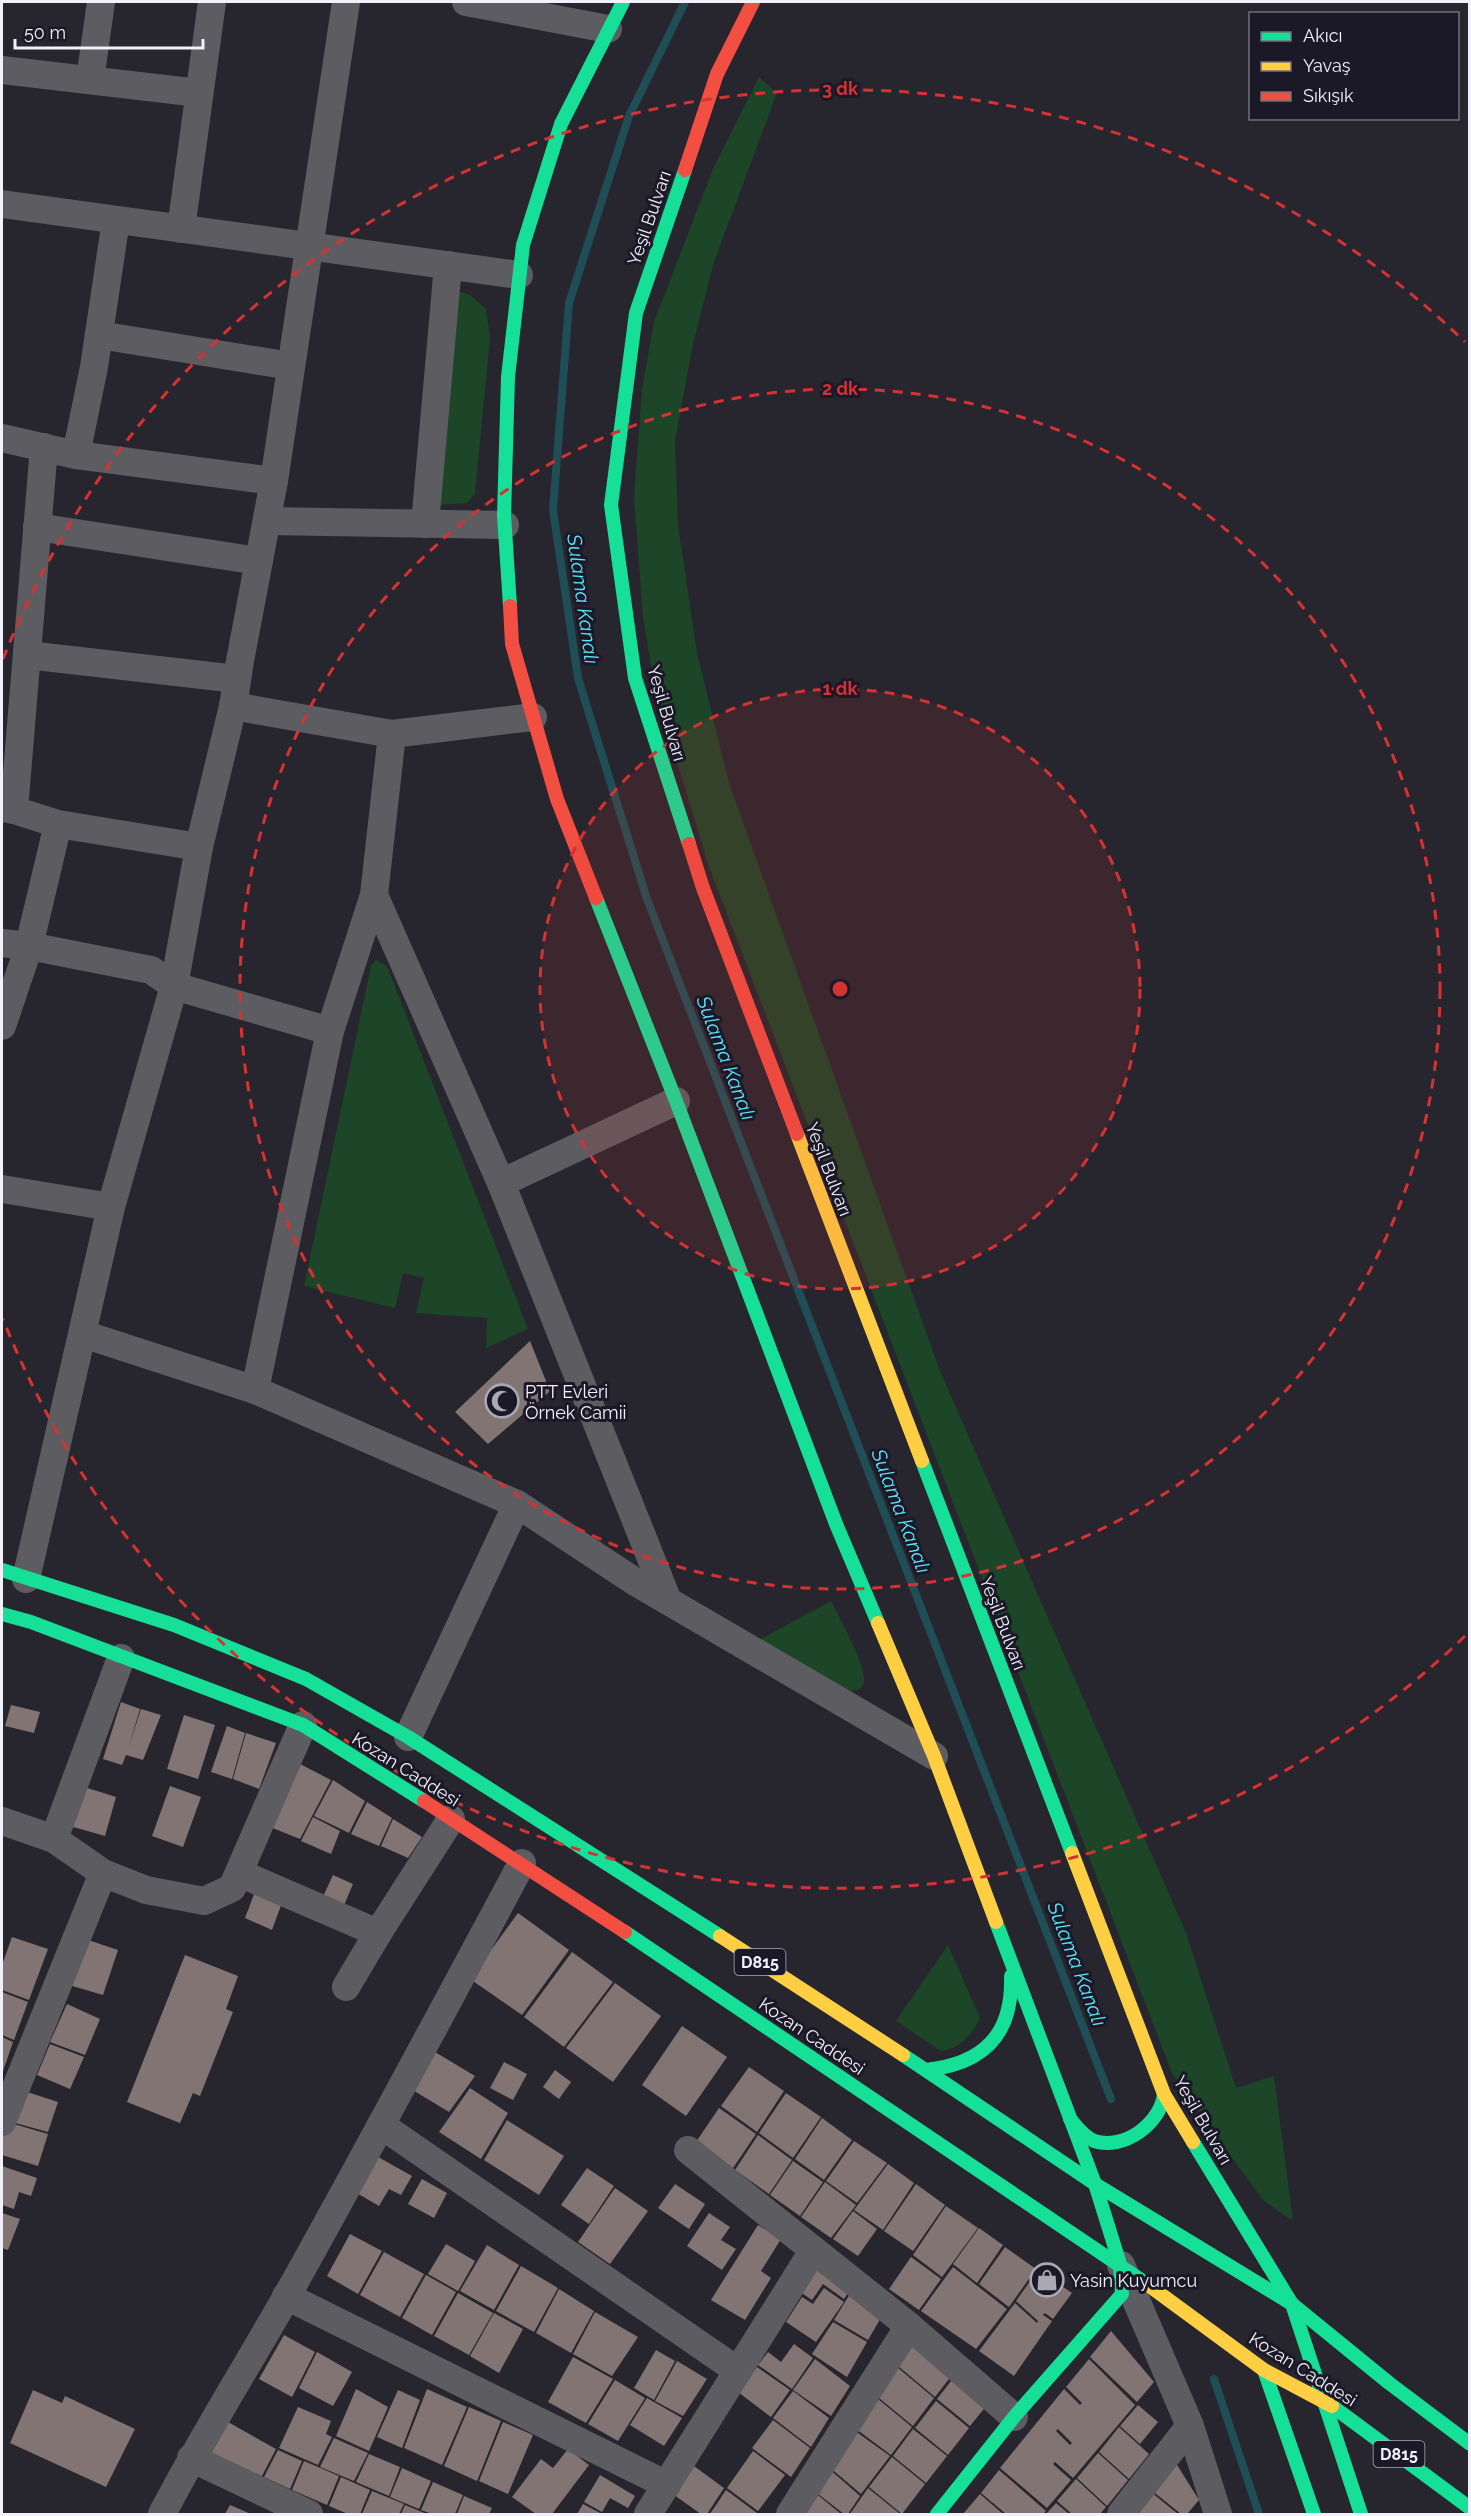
<svg xmlns="http://www.w3.org/2000/svg" width="1471" height="2516" font-family="Raleway,sans-serif">
<style>
.green{fill:#1d4527}
.lines{fill:none;stroke-linecap:round;stroke-linejoin:round}
.stream{stroke:#204e56;stroke-width:8}
.building{fill:#827473;fill-rule:evenodd}
.street{stroke:#5c5c61;stroke-width:28}
.fast{stroke:#16e098;stroke-width:14}
.slow{stroke:#ffcf43;stroke-width:14}
.jam{stroke:#f24e42;stroke-width:14}
.ring{fill:none;stroke:#d73233;stroke-width:3;stroke-dasharray:10 8}
.labels{text-anchor:middle;dominant-baseline:central;stroke-width:6;stroke-linejoin:round;paint-order:stroke}
.shield{fill:#1b1927;stroke:#b1b0bb;stroke-width:1.5}
.shield-label{font-size:16px;font-weight:bold;fill:#f1f0fb}
.street-label{font-size:18px;fill:#f1f0fb;stroke:#1b1927}
.poi-label{font-size:18px;fill:#f1f0fb;stroke:#1b1927;text-anchor:start}
.water-label{font-size:20px;font-style:italic;fill:#5be4fb;stroke:#1b1927}
.centre{fill:#d73233;stroke:#1b1927;stroke-width:3}
.ring-label{font-size:18px;text-anchor:middle;font-weight:bold;fill:#d73233;stroke:#1b1927;stroke-width:6;stroke-linejoin:round;paint-order:stroke}
</style>
<rect width="100%" height="100%" fill="#27262e"/>
<g class="green">
<polygon points="759,77 777,93 714,262 693,344 675,441 678,525 697,653 729,783 940,1371 1186,1933 1236,2088 1274,2076 1293,2221 1264,2201 1206,2123 1172,2073 709,867 655,690 643,617 634,498 642,389 654,322 713,169"/>
<polygon points="457,291 470,295 486,309 490,338 475,494 467,503 427,506"/>
<polygon points="376,960 387,966 528,1329 486,1348 487,1318 416,1313 424,1278 403,1273 395,1308 304,1286 371,966"/>
<path d="M 831,1601 C 839,1617 867,1667 864,1682 C 863,1691 853,1691 845,1691 L 755,1642 Z"/>
<path d="M 948,1945 L 980,2018 C 973,2034 959,2049 941,2051 L 896,2021 Z"/>
</g>
<g class="lines">
<g class="stream">
<polyline points="685,2 629,116 569,303 553,510 578,678 647,899 1111,2099"/>
<polyline points="1214,2379 1259,2514"/>
</g>
</g>
<g class="building">
<polygon points="530,1341 550,1391 488,1444 455,1412"/>
<polygon points="121,1702 140,1709 128,1749 141,1709 161,1715 143,1760 126,1755 122,1765 103,1759"/>
<polygon points="11,1705 40,1712 34,1733 5,1726"/>
<polygon points="184,1715 215,1725 198,1779 167,1769"/>
<polygon points="227,1726 245,1733 232,1779 211,1772"/>
<polygon points="246,1733 276,1743 259,1789 233,1779"/>
<polygon points="300,1764 331,1780 300,1839 270,1827"/>
<polygon points="333,1780 365,1801 349,1833 314,1816"/>
<polygon points="78,1785 116,1797 105,1836 66,1825"/>
<polygon points="170,1786 201,1797 183,1847 152,1836"/>
<polygon points="367,1802 392,1818 379,1846 351,1834"/>
<polygon points="313,1817 340,1831 331,1854 301,1841"/>
<polygon points="393,1819 422,1837 408,1858 381,1846"/>
<polygon points="333,1875 353,1884 342,1910 321,1901"/>
<polygon points="256,1889 283,1900 272,1930 245,1918"/>
<polygon points="518,1913 569,1950 522,2015 470,1979"/>
<polygon points="12,1937 48,1949 29,2000 2,1990 2,1965"/>
<polygon points="85,1939 118,1950 103,1995 69,1985"/>
<polygon points="572,1952 613,1982 564,2047 524,2017"/>
<polygon points="185,1955 238,1976 226,2009 233,2012 200,2096 193,2093 180,2123 127,2102"/>
<polygon points="615,1983 661,2016 613,2082 566,2048"/>
<polygon points="2,1992 28,2002 14,2040 2,2035"/>
<polygon points="67,2004 100,2019 85,2055 50,2042"/>
<polygon points="682,2026 727,2057 686,2116 642,2085"/>
<polygon points="2,2037 13,2042 2,2074"/>
<polygon points="50,2044 84,2057 70,2089 37,2075"/>
<polygon points="435,2052 475,2076 449,2112 411,2089"/>
<polygon points="504,2062 527,2074 513,2100 490,2088"/>
<polygon points="749,2067 784,2091 757,2132 721,2106"/>
<polygon points="555,2070 571,2082 559,2099 543,2087"/>
<polygon points="470,2088 508,2113 481,2159 439,2132"/>
<polygon points="18,2089 58,2102 48,2132 8,2121"/>
<polygon points="786,2093 821,2117 793,2158 759,2133"/>
<polygon points="719,2108 756,2134 733,2168 696,2142"/>
<polygon points="822,2118 852,2140 824,2180 795,2159"/>
<polygon points="507,2120 564,2156 539,2195 484,2160"/>
<polygon points="7,2122 48,2134 38,2166 2,2155 2,2140"/>
<polygon points="758,2135 792,2160 769,2194 735,2170"/>
<polygon points="854,2141 887,2163 857,2203 826,2181"/>
<polygon points="371,2153 412,2176 401,2195 389,2189 379,2206 350,2189"/>
<polygon points="793,2161 823,2182 800,2216 770,2195"/>
<polygon points="888,2164 914,2183 883,2230 854,2210"/>
<polygon points="2,2166 37,2178 31,2196 19,2192 14,2209 2,2205"/>
<polygon points="587,2168 614,2186 589,2224 561,2205"/>
<polygon points="422,2179 447,2193 434,2218 408,2204"/>
<polygon points="825,2182 856,2205 831,2238 801,2217"/>
<polygon points="675,2184 705,2204 689,2229 658,2208"/>
<polygon points="916,2184 945,2205 913,2251 884,2231"/>
<polygon points="615,2188 648,2211 610,2264 578,2242"/>
<polygon points="946,2206 978,2228 942,2277 913,2255"/>
<polygon points="853,2211 877,2229 858,2256 833,2239"/>
<polygon points="2,2213 20,2219 8,2250 2,2248"/>
<polygon points="709,2213 730,2227 721,2240 736,2249 722,2270 687,2246"/>
<polygon points="758,2225 781,2239 761,2271 771,2278 745,2320 711,2300"/>
<polygon points="979,2228 1003,2245 977,2283 953,2264"/>
<polygon points="350,2234 382,2251 358,2294 327,2276"/>
<polygon points="446,2244 475,2261 458,2291 428,2274"/>
<polygon points="487,2245 519,2265 494,2310 460,2291"/>
<polygon points="1005,2247 1036,2269 1009,2307 979,2284"/>
<polygon points="384,2252 424,2274 400,2317 360,2295"/>
<polygon points="815,2256 854,2284 844,2299 823,2284 812,2300 793,2287"/>
<polygon points="911,2257 941,2279 919,2310 889,2289"/>
<polygon points="521,2266 558,2288 534,2332 496,2311"/>
<polygon points="953,2267 1007,2309 976,2349 921,2311"/>
<polygon points="1038,2270 1072,2293 1053,2319 1045,2313 1043,2315 1052,2321 1014,2376 979,2351 1015,2303 1037,2323 1038,2321 1016,2301"/>
<polygon points="426,2275 456,2292 432,2335 402,2318"/>
<polygon points="824,2288 844,2302 816,2342 786,2322 802,2297 813,2304"/>
<polygon points="559,2289 594,2311 571,2353 536,2333"/>
<polygon points="853,2289 886,2309 868,2340 834,2320"/>
<polygon points="458,2293 493,2313 469,2355 434,2336"/>
<polygon points="595,2312 638,2337 612,2376 573,2354"/>
<polygon points="494,2313 523,2329 499,2373 470,2356"/>
<polygon points="833,2322 867,2342 847,2377 812,2354"/>
<polygon points="1111,2331 1154,2382 1137,2402 1090,2357"/>
<polygon points="910,2332 956,2370 935,2397 892,2361"/>
<polygon points="284,2335 315,2352 292,2397 259,2379"/>
<polygon points="794,2344 813,2358 792,2389 758,2365 768,2352 781,2362"/>
<polygon points="656,2350 675,2361 654,2400 634,2388"/>
<polygon points="317,2352 352,2372 333,2406 299,2388"/>
<polygon points="573,2357 613,2379 586,2423 548,2402"/>
<polygon points="815,2359 850,2386 831,2416 793,2390"/>
<path d="M 1089,2359 L 1135,2405 L 1073,2478 L 1055,2462 L 1053,2464 L 1071,2480 L 1047,2508 L 1000,2468 L 1064,2389 L 1080,2405 L 1082,2403 L 1066,2387 ZM 1058,2429 L 1072,2443 L 1070,2445 L 1056,2431 Z"/>
<polygon points="677,2361 707,2379 683,2416 655,2401"/>
<polygon points="891,2362 934,2398 913,2426 873,2393"/>
<polygon points="757,2367 790,2390 771,2417 738,2392"/>
<polygon points="958,2372 992,2399 970,2426 937,2399"/>
<polygon points="615,2380 645,2398 618,2441 588,2424"/>
<polygon points="356,2389 388,2407 369,2451 336,2436"/>
<polygon points="427,2389 467,2407 442,2465 404,2448"/>
<polygon points="33,2390 62,2403 65,2396 135,2429 106,2487 10,2443"/>
<polygon points="398,2390 420,2400 402,2448 377,2437"/>
<polygon points="793,2391 829,2418 811,2447 773,2418"/>
<polygon points="872,2394 912,2427 891,2455 852,2426"/>
<polygon points="647,2398 682,2418 664,2446 630,2425"/>
<polygon points="936,2401 969,2428 948,2455 915,2428"/>
<polygon points="1138,2405 1158,2422 1140,2444 1120,2426"/>
<polygon points="298,2407 331,2421 326,2434 332,2437 318,2465 279,2448"/>
<polygon points="469,2407 501,2421 477,2481 444,2466"/>
<polygon points="773,2420 810,2448 791,2477 752,2448"/>
<polygon points="228,2422 276,2449 262,2476 211,2454"/>
<polygon points="503,2422 533,2435 508,2494 479,2481"/>
<polygon points="1119,2427 1149,2454 1129,2479 1099,2452"/>
<polygon points="851,2428 890,2456 861,2494 828,2466"/>
<polygon points="913,2429 947,2456 926,2483 893,2456"/>
<polygon points="334,2438 368,2453 354,2481 320,2467"/>
<polygon points="568,2449 589,2465 552,2514 536,2514 512,2497 541,2459 553,2468"/>
<polygon points="278,2450 302,2461 290,2489 264,2477"/>
<polygon points="753,2451 785,2475 758,2511 727,2488"/>
<polygon points="1098,2453 1128,2480 1107,2506 1077,2478"/>
<polygon points="369,2454 400,2467 389,2496 356,2482"/>
<polygon points="892,2457 925,2484 902,2514 869,2487"/>
<polygon points="1174,2460 1199,2500 1187,2514 1181,2514 1150,2489"/>
<polygon points="304,2461 339,2476 327,2505 292,2490"/>
<polygon points="687,2461 724,2488 707,2514 701,2514 667,2490"/>
<polygon points="827,2467 860,2496 848,2514 844,2514 813,2490"/>
<polygon points="402,2468 431,2481 419,2509 390,2497"/>
<polygon points="999,2470 1046,2511 1043,2514 1006,2514 981,2493"/>
<polygon points="600,2475 635,2496 628,2508 610,2498 602,2512 584,2502"/>
<polygon points="341,2477 370,2490 360,2514 348,2514 329,2506"/>
<polygon points="1076,2479 1106,2507 1100,2514 1072,2514 1057,2501"/>
<polygon points="433,2482 463,2495 455,2514 432,2514 421,2510"/>
<polygon points="868,2488 900,2514 850,2514"/>
<polygon points="726,2490 757,2513 755,2514 710,2514"/>
<polygon points="372,2491 404,2504 399,2514 362,2514"/>
<polygon points="813,2491 841,2514 798,2514"/>
<polygon points="1151,2492 1178,2514 1132,2514"/>
<polygon points="980,2494 1003,2514 963,2514"/>
<polygon points="464,2496 492,2508 489,2514 457,2514"/>
<polygon points="1056,2503 1069,2514 1046,2514"/>
<polygon points="583,2504 602,2514 577,2514"/>
<polygon points="230,2505 251,2514 225,2514"/>
<polygon points="405,2505 427,2514 401,2514"/>
</g>
<g class="lines">
<g class="street">
<polyline points="466,2 608,29"/>
<polyline points="2,70 199,93"/>
<polyline points="90,80 101,2"/>
<polyline points="2,204 519,275"/>
<polyline points="181,229 212,2"/>
<polyline points="99,335 291,366"/>
<polyline points="2,438 76,455 274,481"/>
<polyline points="76,455 94,367 116,220"/>
<polyline points="267,521 505,525"/>
<polyline points="425,524 448,265"/>
<polyline points="37,527 259,561"/>
<polyline points="27,655 237,679"/>
<polyline points="233,706 392,734 533,717"/>
<polyline points="2,808 14,810 58,824 199,847"/>
<polyline points="14,810 44,447"/>
<polyline points="374,895 501,1183 668,1601"/>
<polyline points="2,943 29,946 151,970 174,986 330,1031"/>
<polyline points="2,1026 29,946 58,824"/>
<polyline points="501,1183 676,1101"/>
<polyline points="2,1189 111,1207"/>
<polyline points="83,1334 255,1390 517,1504 637,1583 934,1756"/>
<polyline points="255,1390 330,1031 374,895 392,734"/>
<polyline points="26,1579 111,1207 174,986 199,847 233,706 240,661 274,481 346,2"/>
<polyline points="408,1737 517,1504"/>
<polyline points="2,1821 54,1839 103,1873 146,1890 204,1901 232,1888 303,1725"/>
<polyline points="54,1839 121,1658"/>
<polyline points="239,1873 378,1933"/>
<polyline points="346,1987 378,1933 451,1819"/>
<polyline points="2,2122 103,1873"/>
<polyline points="381,2125 738,2371"/>
<polyline points="688,2150 909,2326 1014,2417"/>
<polyline points="1121,2265 1190,2426 1218,2514"/>
<polyline points="286,2296 667,2485"/>
<polyline points="191,2458 309,2514"/>
<path d="M 162,2514 C 201,2439 246,2368 288,2294 C 368,2151 445,2007 522,1863"/>
<polyline points="648,2514 813,2251"/>
<polyline points="790,2514 909,2326"/>
<polyline points="1121,2514 1190,2426"/>
</g>
<g class="fast">
<polyline points="685,170 636,313 611,505 635,678 689,844"/>
<polyline points="510,606 504,515 508,377 523,245 561,124 623,2"/>
<polyline points="596,898 676,1101 836,1524 878,1623"/>
<polyline points="922,1461 1072,1853"/>
<polyline points="2,1570 174,1625 306,1679 408,1737 720,1936"/>
<polyline points="2,1614 31,1622 303,1725 424,1801"/>
<polyline points="625,1932 1147,2284"/>
<polyline points="903,2055 1095,2184 1292,2304 1389,2383 1470,2444"/>
<path d="M 926,2070 C 983,2064 1013,2035 1011,1976"/>
<path d="M 1070,2119 C 1077,2127 1084,2137 1094,2141 C 1124,2151 1161,2123 1164,2094"/>
<polyline points="1193,2142 1292,2304 1361,2514"/>
<polyline points="1264,2370 1314,2514"/>
<polyline points="1332,2406 1470,2508"/>
<polyline points="937,2514 1014,2417 1122,2294 1120,2264 1095,2184 996,1922"/>
</g>
<g class="slow">
<polyline points="797,1134 922,1461"/>
<polyline points="878,1623 934,1756 996,1922"/>
<polyline points="1072,1853 1164,2094 1193,2142"/>
<polyline points="720,1936 903,2055"/>
<polyline points="1147,2284 1264,2370 1332,2406"/>
</g>
<g class="jam">
<polyline points="685,170 717,74 753,2"/>
<polyline points="510,606 512,644 557,799 596,898"/>
<polyline points="689,844 703,888 797,1134"/>
<polyline points="424,1801 625,1932"/>
</g>
</g>
<circle cx="840" cy="989" r="300" fill="#d73233" fill-opacity=".12"/>
<g class="ring">
<circle cx="840" cy="989" r="300"/>
<circle cx="840" cy="989" r="600"/>
<path d="M1465 1636A900 900 0 0 1 3 1319M3 659A900 900 0 0 1 1465 342"/>
</g>
<defs>
<symbol id="mosque-ring" viewBox="-11 -11 22 22"><circle r="9.5" fill="#1b1927" stroke="#aaa9b3" stroke-width="1.5"/><path d="M3.5-4.9A6 6 0 1 0 3.5 4.9A5 5 0 1 1 3.5-4.9Z" fill="#aaa9b3"/></symbol>
<symbol id="shop-ring" viewBox="-11 -11 22 22"><circle r="9.5" fill="#1b1927" stroke="#aaa9b3" stroke-width="1.5"/><path d="M-5-2.5h2.3a2.7 3.5 0 0 1 5.4 0H5L5.5 6h-11ZM-1.5-2.5h3a1.5 2.3 0 0 0-3 0Z" fill="#aaa9b3"/></symbol>
</defs>
<g fill-rule="evenodd">
<use href="#mosque-ring" x="483" y="1382" width="38" height="38"/>
<use href="#shop-ring" x="1028" y="2261" width="38" height="38"/>
</g>
<g class="labels">
<g class="shield">
<rect x="734.5" y="1949" width="51" height="26" rx="4.5"/>
<rect x="1373.5" y="2441" width="51" height="26" rx="4.5"/>
</g>
<g class="shield-label">
<text x="760" y="1962">D815</text>
<text x="1399" y="2454">D815</text>
</g>
<g class="street-label">
<text transform="translate(649 218) rotate(-71)">Yeşil Bulvarı</text>
<text transform="translate(667 713) rotate(74)">Yeşil Bulvarı</text>
<text transform="translate(829 1169) rotate(69)">Yeşil Bulvarı</text>
<text transform="translate(1003 1623) rotate(69)">Yeşil Bulvarı</text>
<text transform="translate(406 1769) rotate(32)">Kozan Caddesi</text>
<text transform="translate(812 2036) rotate(34)">Kozan Caddesi</text>
<text transform="translate(1203 2120) rotate(60)">Yeşil Bulvarı</text>
<text transform="translate(1303 2369) rotate(32)">Kozan Caddesi</text>
</g>
<g class="poi-label">
<text x="525" y="1391">PTT Evleri<tspan x="525" dy="21">Örnek Camii</tspan></text>
<text x="1070" y="2280">Yasin Kuyumcu</text>
</g>
<g class="water-label">
<text transform="translate(583 599) rotate(82)">Sulama Kanalı</text>
<text transform="translate(726 1058) rotate(69)">Sulama Kanalı</text>
<text transform="translate(901 1511) rotate(69)">Sulama Kanalı</text>
<text transform="translate(1077 1964) rotate(69)">Sulama Kanalı</text>
</g>
</g>
<circle cx="840" cy="989" r="9" class="centre"/>
<g class="ring-label">
<text x="840" y="95">3 dk</text>
<text x="840" y="395">2 dk</text>
<text x="840" y="695">1 dk</text>
</g>
<rect width="1471" height="2516" fill="none" stroke="#f1f0fb" stroke-width="6"/>
<rect x="1249" y="12" width="210" height="108" fill="#1b1927" stroke="#716f7c" stroke-width="1.5"/>
<rect x="1261" y="32" width="30" height="9" fill="#16e098" stroke="#716f7c" stroke-width="1.5"/>
<text x="1303" y="42" font-size="18" fill="#f1f0fb">Akıcı</text>
<rect x="1261" y="62" width="30" height="9" fill="#ffcf43" stroke="#716f7c" stroke-width="1.5"/>
<text x="1303" y="72" font-size="18" fill="#f1f0fb">Yavaş</text>
<rect x="1261" y="92" width="30" height="9" fill="#f24e42" stroke="#716f7c" stroke-width="1.5"/>
<text x="1303" y="102" font-size="18" fill="#f1f0fb">Sıkışık</text>
<path d="M15 39v9h188v-9" fill="none" stroke="#f1f0fb" stroke-width="3"/>
<text x="24" y="39" font-size="18" fill="#f1f0fb" stroke="#1b1927" stroke-width="4.5" paint-order="stroke">50 m</text>
</svg>
